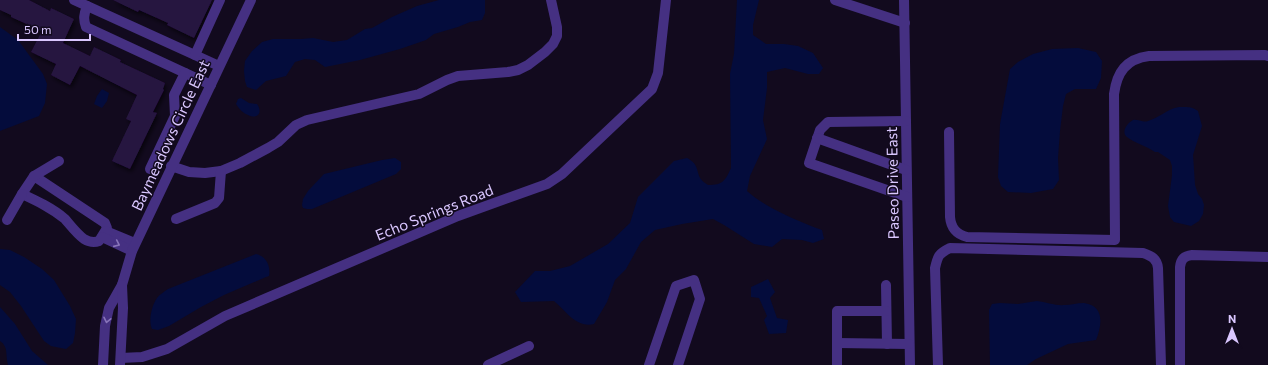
<svg xmlns="http://www.w3.org/2000/svg" width="1268" height="365" font-family="Commissioner,sans-serif">
<style>
.water{fill:#040c3c}
.building{fill:#271441;filter:url(#shadow)}
.lines{fill:none;stroke-linecap:round;stroke-linejoin:round}
.minor{stroke:#453082;stroke-width:10}
.oneway{stroke:#8874ba}
.labels{text-anchor:middle;dominant-baseline:central;stroke-width:3;stroke-linejoin:round;paint-order:stroke}
.street-label{font-size:15px;fill:#dac7ff;stroke:#120a1e}
</style>
<defs>
<filter id="shadow"><feDropShadow dx="2" dy="3" stdDeviation="2" flood-color="#0009"/></filter>
</defs>
<rect width="100%" height="100%" fill="#120a1e"/>
<g class="water">
<polygon points="439,0 485,0 485,13 482,20 470,22 458,27 434,34 426,40 400,49 360,60 325,67 315,60 305,59 295,62 286,76 266,81 256,90 247,87 245,81 244,71 245,61 252,51 262,42 273,39 301,39 313,38 333,42 347,40 365,29 372,28 392,17 417,6"/>
<path d="M 737,0 L 759,0 L 753,25 L 753,35 L 766,44 L 784,44 L 798,46 L 813,53 L 823,68 L 819,74 L 808,74 L 785,68 L 767,72 L 767,88 L 763,120 L 767,139 L 750,176 L 747,191 C 766,208 798,221 822,230 L 824,239 L 813,243 L 802,240 L 782,239 L 772,247 L 754,244 L 724,225 L 713,219 L 682,224 L 655,230 L 641,242 L 626,269 L 615,280 L 607,302 L 594,324 C 576,328 567,312 554,301 L 521,302 L 515,292 L 535,271 L 550,271 L 570,266 L 608,244 L 630,223 L 638,197 L 674,161 L 687,158 C 698,164 696,168 700,178 C 702,181 705,183 708,185 C 723,185 725,181 731,168 L 730,74 L 734,54 Z"/>
<polygon points="0,27 18,40 43,74 47,84 45,103 39,116 0,131"/>
<polygon points="1078,48 1096,52 1102,61 1101,78 1096,89 1075,89 1066,94 1063,106 1060,131 1058,158 1059,180 1053,189 1031,193 1008,192 1001,186 998,177 1000,124 1010,69 1018,62 1033,54 1052,49"/>
<polygon points="102,89 109,93 107,101 102,108 94,104 97,96"/>
<path d="M 241,98 L 249,103 L 257,104 C 263,112 258,120 248,115 C 243,113 239,109 236,104 L 238,99 Z"/>
<path d="M 1179,107 C 1186,107 1192,106 1198,111 L 1202,126 L 1193,155 L 1195,185 L 1198,194 L 1202,199 L 1204,205 L 1203,214 L 1199,221 L 1191,226 L 1174,222 L 1170,217 L 1168,206 L 1172,175 L 1172,166 L 1170,160 L 1158,152 L 1155,152 C 1147,146 1134,143 1127,137 C 1121,132 1127,123 1133,120 C 1138,119 1143,123 1148,121 C 1159,118 1167,109 1179,107 Z"/>
<polygon points="395,158 401,162 401,169 396,174 312,209 307,209 303,208 302,205 303,199 308,191 324,174 382,160"/>
<polygon points="0,249 10,250 24,257 42,269 54,280 70,306 76,319 75,333 73,343 66,349 51,346 44,341 21,306 10,292 0,285"/>
<path d="M 256,254 C 266,256 271,266 269,276 L 266,277 L 224,295 L 201,307 L 169,326 L 158,330 L 152,329 C 148,320 152,305 157,298 C 160,294 164,292 168,289 Z"/>
<polygon points="768,279 775,292 770,298 777,318 788,320 786,333 769,334 764,320 767,316 759,298 751,297 751,287"/>
<path d="M 1037,301 C 1046,302 1056,306 1065,305 C 1071,305 1077,303 1084,303 C 1105,306 1102,325 1096,340 L 1068,344 L 1036,359 L 1027,365 L 990,365 L 989,310 L 992,304 L 1000,303 L 1018,304 Z"/>
<path d="M 0,307 L 15,324 L 32,351 L 48,365 L 8,365 C 5,355 9,347 0,341 Z"/>
</g>
<g class="building">
<polygon points="0,0 29,0 50,11 51,8 74,19 63,43 90,56 94,47 121,60 120,62 165,83 163,89 164,90 153,112 157,113 130,169 112,161 131,121 126,119 137,95 80,66 70,85 51,75 56,64 31,52 42,31 11,17 11,15 0,10"/>
<polygon points="113,0 212,0 194,38 167,25 168,23 139,10 138,12"/>
</g>
<g class="lines">
<g class="minor">
<polyline points="74,0 219,66"/>
<polyline points="835,0 905,23"/>
<polyline points="904,0 910,365"/>
<path d="M 87,6 C 84,14 83,19 86,27 L 211,85"/>
<polyline points="195,55 220,0"/>
<polyline points="906,121 828,122 820,130 809,163 907,197"/>
<path d="M 949,132 L 950,217 C 951,228 956,234 967,237 L 1115,240 L 1114,94 C 1117,72 1126,59 1149,56 L 1265,55 L 1268,56"/>
<polyline points="817,138 906,170"/>
<polyline points="171,166 189,172 205,173 221,171 240,163 268,148 278,142 296,125 307,120 419,94 447,80 458,76 508,72 518,70 528,65 545,52 553,44 557,36 557,27 551,0"/>
<polyline points="150,169 175,116 174,95 185,73"/>
<path d="M 34,176 L 105,223 L 107,228 L 99,241 C 94,243 89,242 84,239 C 77,234 71,226 65,219 C 52,208 37,201 22,194 Z"/>
<polyline points="34,176 59,161"/>
<polyline points="176,219 215,203 219,198 221,171"/>
<polyline points="7,220 22,194"/>
<polyline points="106,231 135,243"/>
<polyline points="102,237 132,251"/>
<polyline points="886,285 887,344"/>
<polyline points="837,343 909,344"/>
<polyline points="121,358 142,357 167,349 225,316 458,216 547,184 562,174 652,89 658,73 666,0"/>
<polyline points="103,365 105,326 109,308 122,285 132,251 251,0"/>
<polyline points="120,365 123,308 122,285"/>
<polyline points="488,365 529,346"/>
<polyline points="649,365 676,286 694,280 700,299 678,365"/>
<polyline points="837,365 837,311 886,311"/>
<path d="M 938,365 L 935,268 C 938,256 938,254 950,248 L 1143,253 C 1152,256 1157,259 1158,268 L 1161,365"/>
<path d="M 1180,365 L 1180,267 C 1181,259 1184,256 1192,255 L 1268,257"/>
</g>
</g>
<defs><path id="oneway-chevron" d="M-2-3.5L2.5 0L-2 3.5" fill="none" stroke-width="1.6" stroke-linecap="round" stroke-linejoin="round"/></defs>
<g class="oneway">
<use href="#oneway-chevron" transform="translate(117 244) rotate(24)"/>
<use href="#oneway-chevron" transform="translate(107 320) rotate(102)"/>
</g>
<g class="labels">
<g class="street-label">
<text transform="translate(170 135) rotate(-65)">Baymeadows Circle East</text>
<text transform="translate(892 183) rotate(-91)">Paseo Drive East</text>
<text transform="translate(434 212) rotate(-22)">Echo Springs Road</text>
</g>
</g>
<g transform="translate(1232 329)" stroke="#120a1e" stroke-width="3" paint-order="stroke">
<path d="M0-3L7 15L0 10L-7 15Z" fill="#dac7ff"/>
<text y="-6" font-size="11" font-weight="bold" text-anchor="middle" fill="#dac7ff">N</text>
</g>
<path d="M18 34v6h72v-6" fill="none" stroke="#dac7ff" stroke-width="2"/>
<text x="24" y="34" font-size="12" fill="#dac7ff" stroke="#120a1e" stroke-width="3" paint-order="stroke">50 m</text>
</svg>
